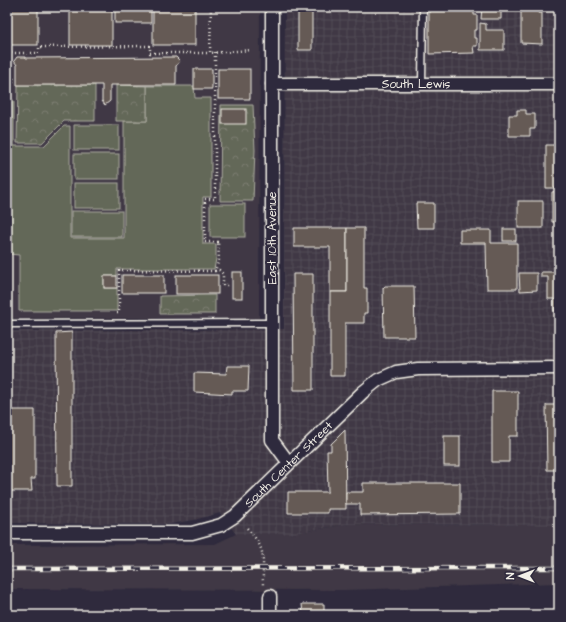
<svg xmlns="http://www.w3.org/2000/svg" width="566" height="622" font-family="'Architects Daughter',sans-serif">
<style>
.built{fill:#3f3844}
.industrial{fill:url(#industrial-grid)}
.green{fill:#646759;stroke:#acaca0}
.park{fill:url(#park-crowns);stroke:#acaca0}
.building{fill:#655a55;stroke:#f4f1e8}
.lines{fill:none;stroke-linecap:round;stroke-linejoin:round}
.service-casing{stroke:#f4f1e8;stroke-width:9}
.minor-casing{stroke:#f4f1e8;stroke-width:15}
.path{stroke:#f4f1e8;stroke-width:2.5;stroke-dasharray:1 3;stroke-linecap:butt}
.service{stroke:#2f2a3d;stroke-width:6}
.minor{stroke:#2f2a3d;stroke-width:12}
.rail-casing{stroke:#f4f1e8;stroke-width:4.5}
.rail{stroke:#2f2a3d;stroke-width:3;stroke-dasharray:9;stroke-linecap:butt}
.labels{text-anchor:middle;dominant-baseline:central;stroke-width:3.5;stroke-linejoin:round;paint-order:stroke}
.street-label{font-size:12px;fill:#f4f1e8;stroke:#2f2a3d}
</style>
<defs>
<pattern id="industrial-grid" width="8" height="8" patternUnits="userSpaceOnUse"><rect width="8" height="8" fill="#3f3844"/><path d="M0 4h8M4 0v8" fill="none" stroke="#524c56"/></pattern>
<pattern id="park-crowns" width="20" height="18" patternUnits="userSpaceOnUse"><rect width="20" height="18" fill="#646759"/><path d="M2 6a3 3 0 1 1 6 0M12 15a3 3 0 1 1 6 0" fill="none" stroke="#7b7d71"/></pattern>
</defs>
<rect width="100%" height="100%" fill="#2f2a3d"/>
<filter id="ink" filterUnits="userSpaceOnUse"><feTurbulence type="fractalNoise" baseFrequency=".025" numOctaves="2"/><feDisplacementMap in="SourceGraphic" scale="8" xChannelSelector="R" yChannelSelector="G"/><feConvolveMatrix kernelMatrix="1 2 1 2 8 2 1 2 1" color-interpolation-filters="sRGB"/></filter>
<g filter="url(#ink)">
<g class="built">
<polygon points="7,7 260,7 259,318 7,319"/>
<polygon points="348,524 559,525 559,583 345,590 7,589 7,545 215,544 236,534 290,534"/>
</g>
<polygon class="industrial" points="285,7 559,7 559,525 348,524 290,534 236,534 220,513 194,520 170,524 7,523 7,331 284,329"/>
<g class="green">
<polygon points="147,86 194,86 195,98 211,98 211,197 203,197 203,244 216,244 216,259 214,269 117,269 117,276 104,276 104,288 117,288 117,311 19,311 19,255 8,254 9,96 14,101 14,146 44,146 64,126 70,126 70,238 124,238 124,121 147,121"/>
<rect x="74" y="125" width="45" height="25"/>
<rect x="74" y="154" width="45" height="25"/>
<rect x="74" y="183" width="45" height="25"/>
<rect x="210" y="204" width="35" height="33"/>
<rect x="71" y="211" width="51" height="26"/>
</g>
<g class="park">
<polygon points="18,85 95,85 95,121 64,121 42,143 17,143"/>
<polygon points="116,85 147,86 147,121 116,121"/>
<polygon points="221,105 253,105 255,150 253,201 220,201"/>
<polygon points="215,295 215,314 160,314 160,296"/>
</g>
<g class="building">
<rect x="7" y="7" width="31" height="38"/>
<rect x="70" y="7" width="42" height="38"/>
<rect x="115" y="7" width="36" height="16"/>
<rect x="153" y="7" width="42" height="38"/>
<rect x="298" y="7" width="14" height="43"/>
<polygon points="429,7 474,7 474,15 477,15 477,30 474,30 474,38 477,38 477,46 473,46 474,53 429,54"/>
<polygon points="482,7 501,7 501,19 481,19"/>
<polygon points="521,7 539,7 539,13 542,13 542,44 521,43"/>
<polygon points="480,23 486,24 486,30 504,30 504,50 480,50"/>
<polygon points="17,57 26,57 26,58 176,57 180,61 176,66 176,85 110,85 110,101 105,105 102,101 102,85 17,85 17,65 14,61"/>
<rect x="194" y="69" width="18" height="20"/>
<rect x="218" y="69" width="32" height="30"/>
<rect x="222" y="109" width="24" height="15"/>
<polygon points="517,110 526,110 526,114 535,114 535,129 530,129 530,136 509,136 509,115 517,115"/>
<polygon points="546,145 556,145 557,188 546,188"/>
<polygon points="559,191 559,222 552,222 552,192"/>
<rect x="518" y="201" width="25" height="27"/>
<polygon points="416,203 434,203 434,228 417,228"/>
<polygon points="294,228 347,228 347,292 330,292 330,247 294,247"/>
<polygon points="347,228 364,228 364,288 367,288 367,313 364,313 364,323 345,323 345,376 330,376 330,292 347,292"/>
<rect x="503" y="229" width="13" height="12"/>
<polygon points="460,230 491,230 491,243 517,243 517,289 487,289 486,243 460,243"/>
<rect x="232" y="272" width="10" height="26"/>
<polygon points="541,272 559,272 559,311 554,311 554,299 548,299 548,277 541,277"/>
<polygon points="519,273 537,273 537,290 520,291"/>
<polygon points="293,274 313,274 313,390 294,390"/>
<rect x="122" y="275" width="42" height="18"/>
<rect x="176" y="275" width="42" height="19"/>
<rect x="104" y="276" width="13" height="12"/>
<polygon points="385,286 414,286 415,337 384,337 383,288"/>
<polygon points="72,332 72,486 57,486 56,333"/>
<polygon points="227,366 249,366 248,391 232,391 232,394 194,392 194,373 226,374"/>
<polygon points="557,388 559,388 559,470 547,470 546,405 557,405"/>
<polygon points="492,391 518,391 518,436 509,436 509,462 492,462"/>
<polygon points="7,410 35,410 35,479 31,479 32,491 7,491"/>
<polygon points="345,430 346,509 328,509 328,513 288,513 288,492 328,492 327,451 331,451 331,444"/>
<rect x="444" y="436" width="16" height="30"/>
<polygon points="363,483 460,483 460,514 360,515 360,504 346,504 346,492 363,492"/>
<polygon points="302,604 324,604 324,615 303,615"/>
</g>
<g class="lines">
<defs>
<g id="service">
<polyline points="422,84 423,7"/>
<polyline points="7,324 272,323"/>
</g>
<g id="minor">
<polyline points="272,7 272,440 289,463"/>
<path id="s1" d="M 272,84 L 559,84"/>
<path id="s2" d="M 7,533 L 192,533 L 221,525 L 235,516 L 363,392 L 378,380 L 396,372 L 418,369 L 559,368"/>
<polyline points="270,596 270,615"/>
</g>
</defs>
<use href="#service" class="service-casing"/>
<use href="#minor" class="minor-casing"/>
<g class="path">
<polyline points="211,7 210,53 251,50"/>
<polyline points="215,52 215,199 205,199 205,242 218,242"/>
<polyline points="7,53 39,53 39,47 150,46 150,53 210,53"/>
<polyline points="7,64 7,78 13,78 13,84"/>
<polyline points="215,271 219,270 223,274 223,285 230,285"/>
<polyline points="117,313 119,313 119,270 215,271 219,260 218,241"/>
<path d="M 247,528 C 268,551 262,557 263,586"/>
</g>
<use href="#service" class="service"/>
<use href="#minor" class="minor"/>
<defs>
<polyline id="rail" points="7,569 559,568"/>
</defs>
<use href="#rail" class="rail-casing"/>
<use href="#rail" class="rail"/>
</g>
</g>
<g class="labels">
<g class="street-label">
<text stroke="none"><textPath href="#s1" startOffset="144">South Lewis</textPath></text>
<text transform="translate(272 238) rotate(-90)">East 10th Avenue</text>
<text stroke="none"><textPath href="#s2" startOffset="306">South Center Street</textPath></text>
</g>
</g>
<rect width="566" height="622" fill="none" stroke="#2f2a3d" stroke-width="24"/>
<rect x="12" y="12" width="542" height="598" fill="none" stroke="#f4f1e8" stroke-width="1.5" filter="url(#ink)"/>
<g transform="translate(520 576) rotate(270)" stroke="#2f2a3d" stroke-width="3" paint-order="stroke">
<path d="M0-3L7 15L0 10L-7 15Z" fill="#f4f1e8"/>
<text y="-6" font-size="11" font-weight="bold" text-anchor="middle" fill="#f4f1e8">N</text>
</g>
</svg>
